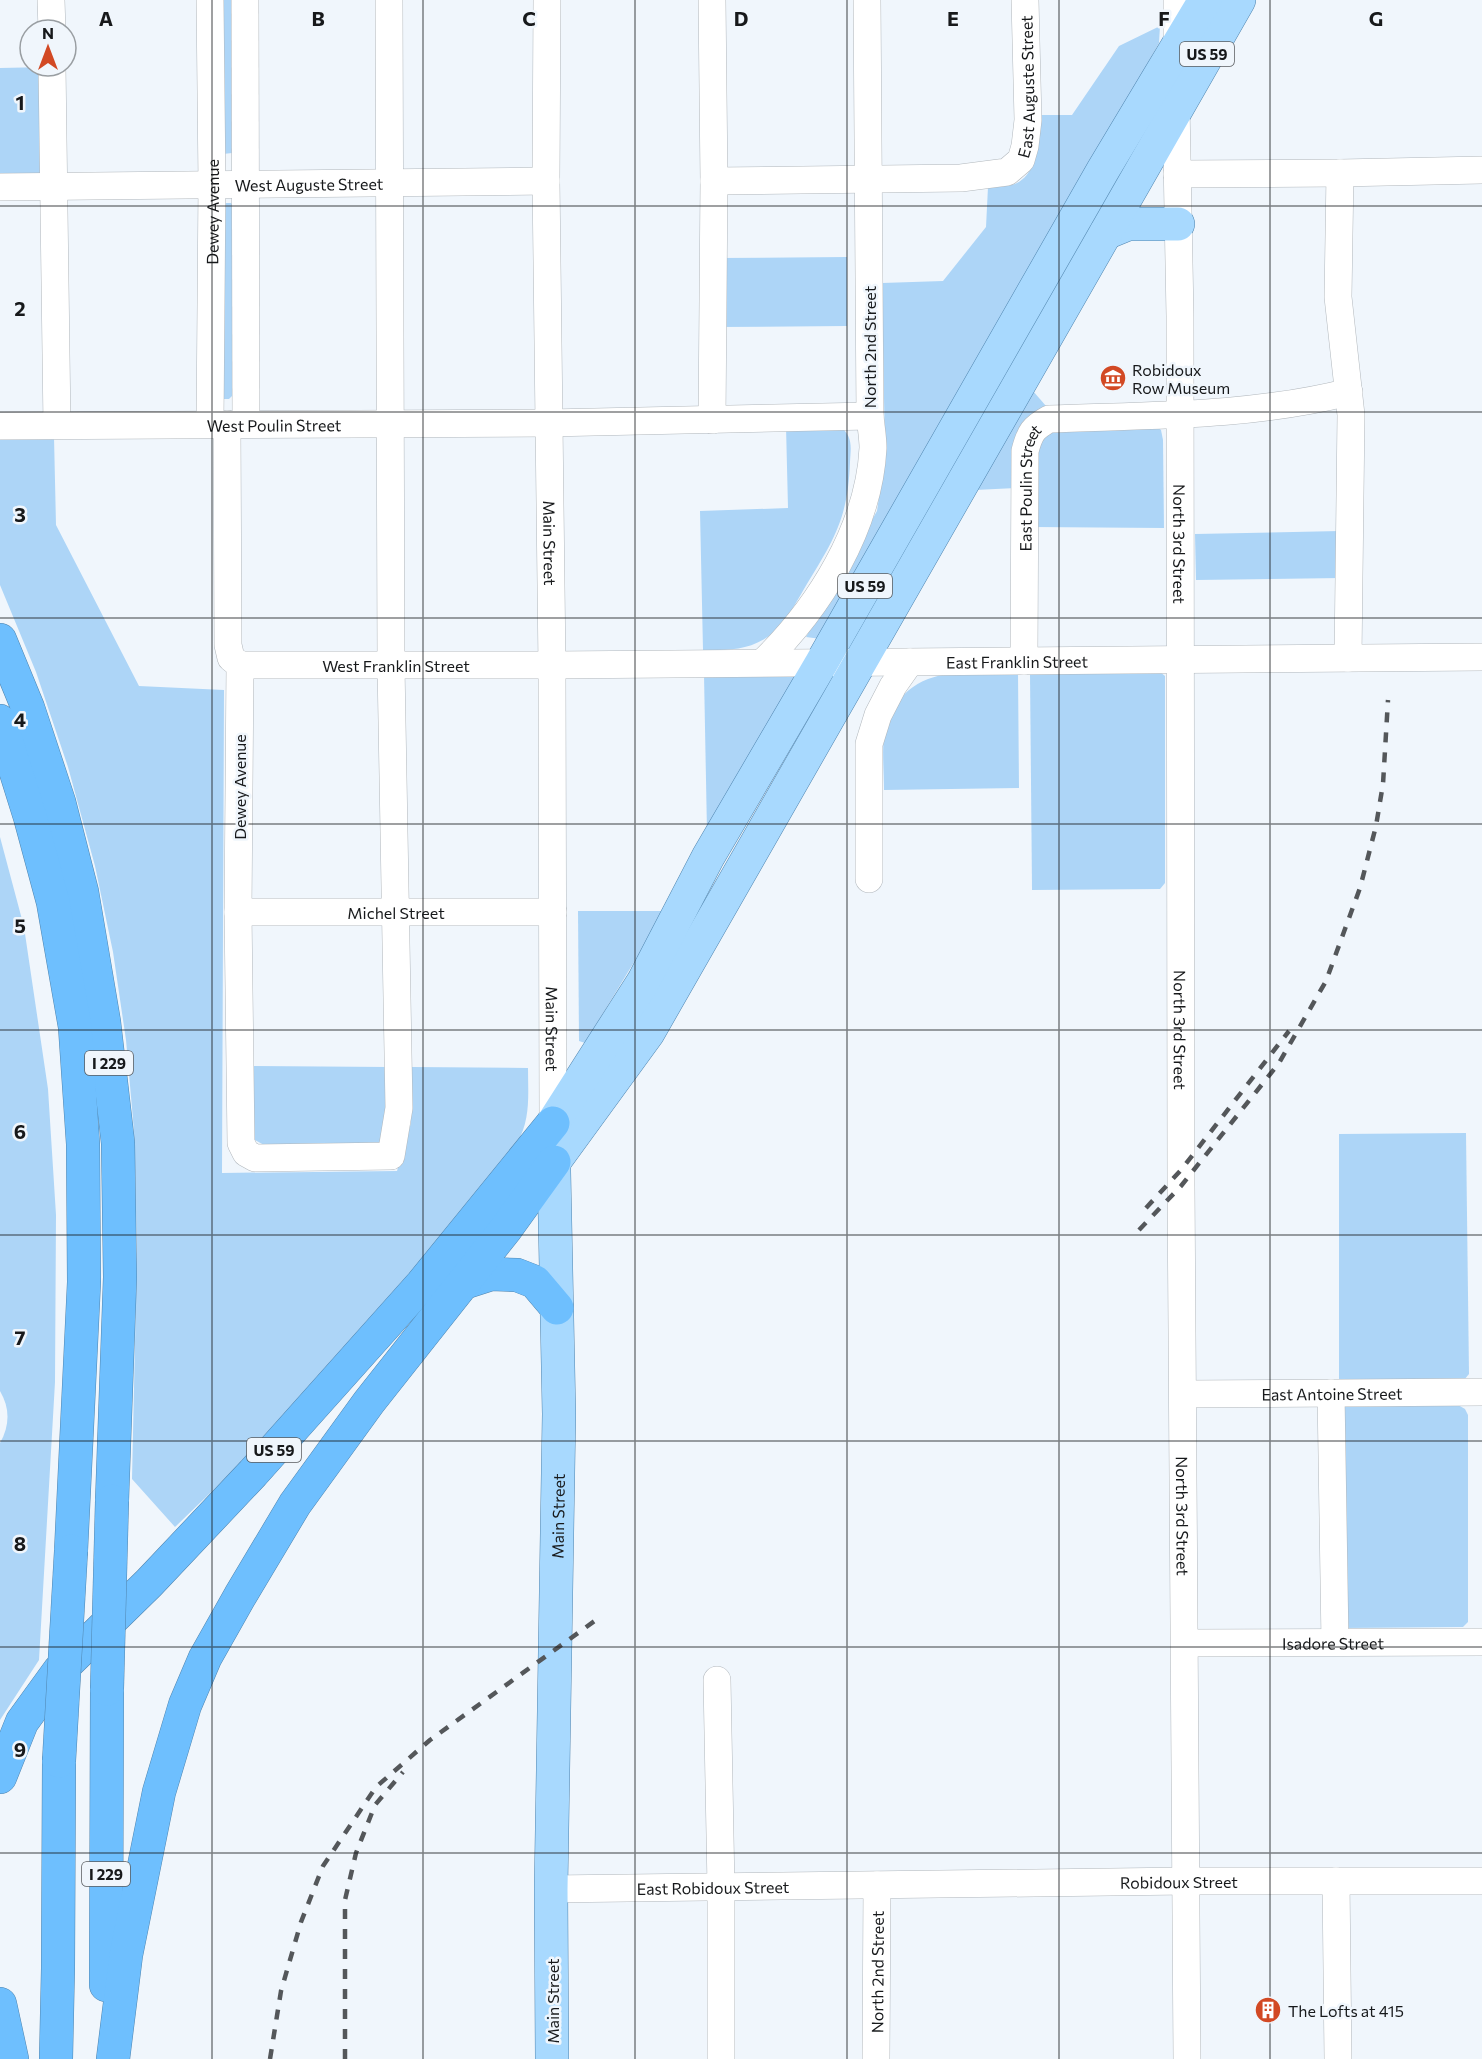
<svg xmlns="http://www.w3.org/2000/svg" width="1482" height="2059" font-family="Commissioner,sans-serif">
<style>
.green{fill:#add5f7}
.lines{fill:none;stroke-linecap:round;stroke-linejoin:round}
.minor-casing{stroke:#b1b7bc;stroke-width:28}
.major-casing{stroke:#5085af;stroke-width:34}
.highway-casing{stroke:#5085af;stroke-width:34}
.minor{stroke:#fff;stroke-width:27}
.major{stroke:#a8d9fe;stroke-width:33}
.highway{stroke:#6ebffe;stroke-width:33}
.rail{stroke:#54575a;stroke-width:4.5;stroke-dasharray:10 10;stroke-linecap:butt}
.highway-bridge-casing{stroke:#5085af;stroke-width:34;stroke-linecap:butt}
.highway-bridge{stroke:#6ebffe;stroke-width:33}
.grid{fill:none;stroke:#17191b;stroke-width:1.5;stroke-opacity:0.55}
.labels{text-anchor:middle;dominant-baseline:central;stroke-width:5;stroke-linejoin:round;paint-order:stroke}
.shield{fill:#f0f6fc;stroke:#585b5e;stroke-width:1.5}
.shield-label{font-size:15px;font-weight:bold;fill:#17191b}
.street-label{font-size:16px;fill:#17191b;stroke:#f0f6fc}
.poi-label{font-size:16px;fill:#17191b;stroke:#f0f6fc;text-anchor:start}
.grid-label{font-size:20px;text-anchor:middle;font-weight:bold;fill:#17191b;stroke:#f0f6fc;stroke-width:5;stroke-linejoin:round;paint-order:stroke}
</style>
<rect width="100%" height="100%" fill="#f0f6fc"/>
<g class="green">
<polygon points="220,0 235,0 232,153 223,154"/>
<path d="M 1160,26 L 1159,43 L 1149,61 L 821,639 L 806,637 L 877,511 L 885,455 L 882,283 L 943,281 L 986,227 L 988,187 C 996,186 1010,187 1017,183 C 1041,170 1035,137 1034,115 L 1072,115 L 1119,46 Z"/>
<polygon points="47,67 48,174 0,174 0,68"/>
<polygon points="225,203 231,203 234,207 235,393 229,399 223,399 222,208"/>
<polygon points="847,257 847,326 719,327 719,258"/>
<polygon points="1033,391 1046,406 1016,488 975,490"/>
<path d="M 839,425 C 853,437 851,445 850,462 C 848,520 833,541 804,589 C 794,606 785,624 769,636 C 748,651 727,650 703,650 L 700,511 L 788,508 L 786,426 Z"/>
<polygon points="1154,425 1161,430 1163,440 1164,528 1034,527 1035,450 1053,427"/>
<path d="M 0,437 L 54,437 L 56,525 L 139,686 L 224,690 L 222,1173 L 397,1171 L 411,1123 L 411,1067 L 528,1068 C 528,1094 531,1120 517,1143 L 409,1275 L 290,1416 L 175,1527 L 132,1479 L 137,1251 L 134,1131 L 126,1040 L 113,952 L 95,866 L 68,767 L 36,672 L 0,585 Z"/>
<polygon points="1340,531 1341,578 1196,580 1195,534"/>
<path d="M 1018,672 L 1019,788 L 884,790 C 884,772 882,752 884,734 C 886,723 890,714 896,705 C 922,664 976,673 1018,672 Z"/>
<polygon points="1160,672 1165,676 1165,883 1160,889 1032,890 1030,674"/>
<polygon points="788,674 796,679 707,832 704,675"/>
<path d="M 0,837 L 24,927 L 48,1089 L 56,1215 L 55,1382 L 39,1660 L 0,1720 L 0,1443 C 10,1425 10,1408 0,1391 Z"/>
<polygon points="578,911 665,911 585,1043 579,1041"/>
<polygon points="252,1066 388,1067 386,1145 266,1146 253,1139"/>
<polygon points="1466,1133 1469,1374 1464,1380 1339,1382 1339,1134"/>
<polygon points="1458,1405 1465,1409 1468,1415 1468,1622 1463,1627 1342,1628 1342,1407"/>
</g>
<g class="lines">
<defs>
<g id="minor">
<polyline points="51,0 52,30"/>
<polyline points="245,0 246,424"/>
<path id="s1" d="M 547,0 L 546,181 L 552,665 L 553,1123"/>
<polyline points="712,0 714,181 712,420"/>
<polyline points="1177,51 1177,0"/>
<polyline points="52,66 57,425"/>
<path id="s2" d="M 1176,104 L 1180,316 L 1181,1186 L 1187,2059"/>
<polyline points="1340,173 1338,297 1351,415 1348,658"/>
<polyline points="1177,174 1340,173 1482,170"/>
<path id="s3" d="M 714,181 L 961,178 L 1007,172 L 1021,160 L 1025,146 L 1028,120 L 1025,0"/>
<path id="s4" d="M 0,187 L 546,181"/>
<path id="s5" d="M 210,424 L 212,184 L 210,0"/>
<polyline points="227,424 228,645 231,658 240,665 238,912 241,1143 246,1153 255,1158 391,1156 399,1108 391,666 389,0"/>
<path id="s6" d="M 0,426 L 549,423 L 870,416"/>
<path id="s7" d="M 1024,661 L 1025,451 C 1030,432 1033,428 1049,419 C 1151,415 1249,417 1349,392"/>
<path d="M 763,662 C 819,608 869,528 873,448 C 873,438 871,427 870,416 L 867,0"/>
<path id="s8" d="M 240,665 L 552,665 L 1482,657"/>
<polyline points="869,879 869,744 878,715 893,686 910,662"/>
<path id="s9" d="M 238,912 L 553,912"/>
<polyline points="1331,1393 1335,1642"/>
<path id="s10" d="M 1184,1394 L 1482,1392"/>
<path id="s11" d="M 1185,1643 L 1482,1642"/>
<polyline points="717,1680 721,1887 721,2059"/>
<polyline points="1336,1881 1338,2059"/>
<path id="s12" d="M 551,1889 L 1186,1881 L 1482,1881"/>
<path id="s13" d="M 876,2059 L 877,1885"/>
</g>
<g id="major">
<polyline points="1106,233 1128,224 1178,224"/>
<polyline points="554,1162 648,1033 1239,0"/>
<path id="s14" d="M 552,2059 L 551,1889 L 559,1414 L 553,1123 L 643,982 L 708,857 L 822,662 L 1103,170 L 1205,0"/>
</g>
<g id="highway">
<polyline points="0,640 28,708 59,802 82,892 104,1022 118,1143 120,1277 112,1501"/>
<polyline points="0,721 30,817 53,902 75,1027 83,1144 84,1282 71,1551"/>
<polyline points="463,1283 491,1274 517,1275 535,1282 557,1308"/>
<polyline points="0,1777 22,1722 59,1671 149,1583 253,1473 422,1284 553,1123"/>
<polyline points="106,1985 107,1689"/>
<polyline points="0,2004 12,2059"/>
<polyline points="56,2059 58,1968 59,1761"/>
<polyline points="113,2059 126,1955 159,1792 185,1705 205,1658 240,1596 295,1504 369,1402 505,1230 554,1162"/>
</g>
</defs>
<use href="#minor" class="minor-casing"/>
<use href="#major" class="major-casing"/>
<use href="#highway" class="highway-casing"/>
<use href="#minor" class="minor"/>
<use href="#major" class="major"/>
<use href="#highway" class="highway"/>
<g class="rail">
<polyline points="1146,1208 1181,1170 1289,1031"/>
<polyline points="1139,1230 1181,1186 1279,1063 1326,981 1360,888 1376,826 1383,784 1388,700"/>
<polyline points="270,2059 281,1991 301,1922 323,1866 376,1787 430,1740 596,1620"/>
<polyline points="345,2059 345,1900 356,1853 375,1805 403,1772"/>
</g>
<defs>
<g id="highway-bridge">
<polyline points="107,1689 112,1501"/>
<polyline points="59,1761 71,1551"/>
</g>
</defs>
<use href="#highway-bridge" class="highway-bridge-casing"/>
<use href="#highway-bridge" class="highway-bridge"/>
</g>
<path class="grid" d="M 212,0 L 212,2059M 423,0 L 423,2059M 635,0 L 635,2059M 847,0 L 847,2059M 1059,0 L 1059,2059M 1270,0 L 1270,2059M 0,206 L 1482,206M 0,412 L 1482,412M 0,618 L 1482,618M 0,824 L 1482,824M 0,1030 L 1482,1030M 0,1235 L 1482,1235M 0,1441 L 1482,1441M 0,1647 L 1482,1647M 0,1853 L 1482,1853"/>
<defs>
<symbol id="museum-disc" viewBox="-11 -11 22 22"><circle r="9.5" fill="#d24924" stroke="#f0f6fc"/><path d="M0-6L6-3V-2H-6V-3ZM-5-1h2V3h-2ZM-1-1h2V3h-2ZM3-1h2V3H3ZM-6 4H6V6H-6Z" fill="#fff"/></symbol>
<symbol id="building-disc" viewBox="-11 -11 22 22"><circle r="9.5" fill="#d24924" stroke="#f0f6fc"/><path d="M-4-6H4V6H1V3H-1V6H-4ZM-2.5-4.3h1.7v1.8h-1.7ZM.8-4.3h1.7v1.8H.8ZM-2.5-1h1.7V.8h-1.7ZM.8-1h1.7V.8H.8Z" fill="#fff"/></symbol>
</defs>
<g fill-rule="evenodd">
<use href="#museum-disc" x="1098" y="363" width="30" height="30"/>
<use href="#building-disc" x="1253" y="1995" width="30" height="30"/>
</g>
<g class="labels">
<g class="shield">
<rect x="1180" y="42" width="54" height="24" rx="4.5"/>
<rect x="838" y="574" width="54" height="24" rx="4.5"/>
<rect x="85" y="1051" width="48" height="24" rx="4.5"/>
<rect x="247" y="1438" width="54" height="24" rx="4.5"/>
<rect x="82" y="1862" width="48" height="24" rx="4.5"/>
</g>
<g class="shield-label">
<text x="1207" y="54">US 59</text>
<text x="865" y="586">US 59</text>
<text x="109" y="1063">I 229</text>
<text x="274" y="1450">US 59</text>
<text x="106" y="1874">I 229</text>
</g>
<g class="street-label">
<text stroke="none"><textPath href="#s3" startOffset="386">East Auguste Street</textPath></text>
<text stroke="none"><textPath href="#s4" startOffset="309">West Auguste Street</textPath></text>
<text stroke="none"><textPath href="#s5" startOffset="212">Dewey Avenue</textPath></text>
<text transform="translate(869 347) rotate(-90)">North 2nd Street</text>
<text stroke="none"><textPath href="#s6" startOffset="274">West Poulin Street</textPath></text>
<text stroke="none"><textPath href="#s7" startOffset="174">East Poulin Street</textPath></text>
<text stroke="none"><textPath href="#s2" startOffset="440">North 3rd Street</textPath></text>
<text stroke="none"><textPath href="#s1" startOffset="543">Main Street</textPath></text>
<text stroke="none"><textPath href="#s8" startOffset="777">East Franklin Street</textPath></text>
<text stroke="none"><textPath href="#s8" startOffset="156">West Franklin Street</textPath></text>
<text transform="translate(239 787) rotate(-90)">Dewey Avenue</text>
<text stroke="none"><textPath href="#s9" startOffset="158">Michel Street</textPath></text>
<text stroke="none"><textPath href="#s2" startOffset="926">North 3rd Street</textPath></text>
<text stroke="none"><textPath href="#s1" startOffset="1029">Main Street</textPath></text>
<text stroke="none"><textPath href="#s10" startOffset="148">East Antoine Street</textPath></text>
<text stroke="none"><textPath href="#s14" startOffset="543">Main Street</textPath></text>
<text stroke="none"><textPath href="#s2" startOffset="1412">North 3rd Street</textPath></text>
<text stroke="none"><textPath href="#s11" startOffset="148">Isadore Street</textPath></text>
<text stroke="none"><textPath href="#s12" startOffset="628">Robidoux Street</textPath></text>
<text stroke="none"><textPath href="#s12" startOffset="162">East Robidoux Street</textPath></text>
<text stroke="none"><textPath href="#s13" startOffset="87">North 2nd Street</textPath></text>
<text transform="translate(552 2001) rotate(-90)">Main Street</text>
</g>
<g class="poi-label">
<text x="1132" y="369">Robidoux<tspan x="1132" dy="18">Row Museum</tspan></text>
<text x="1288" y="2010">The Lofts at 415</text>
</g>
</g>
<g class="grid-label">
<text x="106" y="26">A</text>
<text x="318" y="26">B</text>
<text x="529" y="26">C</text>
<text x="741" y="26">D</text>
<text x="953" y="26">E</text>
<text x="1164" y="26">F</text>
<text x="1376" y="26">G</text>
<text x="20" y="110">1</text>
<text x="20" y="316">2</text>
<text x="20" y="522">3</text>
<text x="20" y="727">4</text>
<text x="20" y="933">5</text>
<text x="20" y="1139">6</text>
<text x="20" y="1345">7</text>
<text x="20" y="1551">8</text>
<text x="20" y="1757">9</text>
</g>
<g transform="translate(48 48)"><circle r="28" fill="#f0f6fc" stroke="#999ea2" stroke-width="1.5"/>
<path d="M0-4.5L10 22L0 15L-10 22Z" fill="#d24924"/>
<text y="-9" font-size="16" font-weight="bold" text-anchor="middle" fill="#17191b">N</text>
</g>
</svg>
